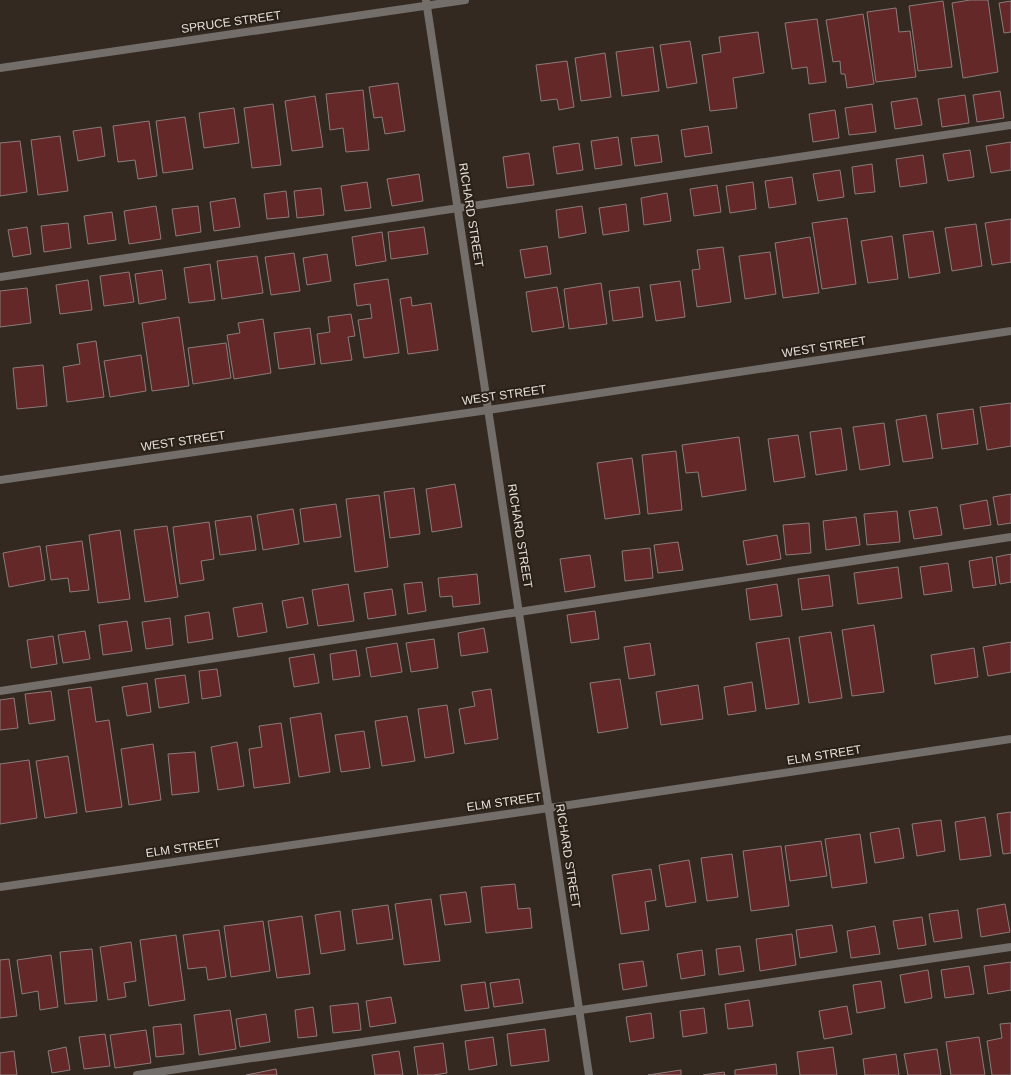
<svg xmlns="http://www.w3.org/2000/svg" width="1011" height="1075" font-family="Helvetica,sans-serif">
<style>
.building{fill:#642829;stroke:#8c7b7a}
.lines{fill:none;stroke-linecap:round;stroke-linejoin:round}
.lane{stroke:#736e69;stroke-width:8}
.street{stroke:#736e69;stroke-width:8}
.labels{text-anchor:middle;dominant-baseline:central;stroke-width:4;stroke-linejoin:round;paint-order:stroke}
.street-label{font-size:12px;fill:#e5dfd9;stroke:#292017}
</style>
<rect width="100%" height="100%" fill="#332921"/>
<g class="building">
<polygon points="970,0 988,0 998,72 963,78 952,3"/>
<polygon points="943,1 952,67 918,71 909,6"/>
<polygon points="1011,1 1011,32 1004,33 999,3"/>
<polygon points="896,8 899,32 910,31 916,77 876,82 867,12"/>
<polygon points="863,14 874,84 847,88 845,74 841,74 840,61 833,62 826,20"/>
<polygon points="817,19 826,82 809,84 807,67 792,69 785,23"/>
<polygon points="758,32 764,73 733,78 737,108 710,111 702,55 721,52 719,37"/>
<polygon points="690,41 697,83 667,88 660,45"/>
<polygon points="653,47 659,91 622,96 616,52"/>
<polygon points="605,53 611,97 581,101 575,58"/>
<polygon points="567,61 574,107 559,110 557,99 541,101 536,65"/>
<polygon points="398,83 405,131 385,134 382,117 374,118 369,87"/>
<polygon points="363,90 369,150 346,152 343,128 330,130 326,94"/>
<polygon points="1000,91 1004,118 977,122 973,95"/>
<polygon points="965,95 969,123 942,127 938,99"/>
<polygon points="315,96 323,147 292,151 285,101"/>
<polygon points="917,98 922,125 895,129 891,102"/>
<polygon points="273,104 281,165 252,168 244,108"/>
<polygon points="872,104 876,132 849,135 845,108"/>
<polygon points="234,108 239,143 204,148 199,113"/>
<polygon points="835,110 839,138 813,142 809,114"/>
<polygon points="185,117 193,169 163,173 156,121"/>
<polygon points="149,121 157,176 138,179 135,160 118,162 113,126"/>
<polygon points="708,126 712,153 685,157 681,130"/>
<polygon points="101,127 105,156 78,161 73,131"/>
<polygon points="658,135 662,162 635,166 631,138"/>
<polygon points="60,136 68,191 38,195 31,140"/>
<polygon points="618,137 622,165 595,169 591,141"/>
<polygon points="20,141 27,192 0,196 0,143"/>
<polygon points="1011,142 1011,170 991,173 986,146"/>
<polygon points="579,143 583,170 557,174 553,147"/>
<polygon points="970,150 974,177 948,181 943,154"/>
<polygon points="529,153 534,185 507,188 503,157"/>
<polygon points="923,155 927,183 900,187 896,159"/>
<polygon points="872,164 875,192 855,194 852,167"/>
<polygon points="840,170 844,197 818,201 813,174"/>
<polygon points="419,174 423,201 392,206 387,179"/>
<polygon points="792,177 796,204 769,208 765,181"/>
<polygon points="367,182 371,208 345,211 341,186"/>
<polygon points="753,182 756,209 730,213 726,186"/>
<polygon points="717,185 721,212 694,216 690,189"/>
<polygon points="321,188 324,215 297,218 294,191"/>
<polygon points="286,191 289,217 267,219 264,194"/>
<polygon points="667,193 671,221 644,225 641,198"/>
<polygon points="235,198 240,227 214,231 210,202"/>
<polygon points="626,204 629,231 603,235 599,208"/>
<polygon points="156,206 161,239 129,244 124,211"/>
<polygon points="198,206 201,232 176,236 172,209"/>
<polygon points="582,206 586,233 559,238 556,210"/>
<polygon points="112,212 116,240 88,244 84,216"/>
<polygon points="847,218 856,284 822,289 812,223"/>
<polygon points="1011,219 1011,262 992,265 985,223"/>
<polygon points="68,223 71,248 44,252 41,226"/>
<polygon points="976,224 982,266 952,271 945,228"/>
<polygon points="27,227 31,254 13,257 8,230"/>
<polygon points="424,227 428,254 391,259 388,232"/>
<polygon points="933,231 940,273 909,278 903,235"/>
<polygon points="382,232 386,261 356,266 352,237"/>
<polygon points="892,236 898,279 868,283 861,241"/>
<polygon points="810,237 819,293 783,298 775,243"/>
<polygon points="547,246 551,274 525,278 520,250"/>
<polygon points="723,247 731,302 697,307 692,270 700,269 697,250"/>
<polygon points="770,252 776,294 745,299 739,256"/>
<polygon points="294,253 300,291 271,295 265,257"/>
<polygon points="327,254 331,281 307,285 303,258"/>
<polygon points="257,256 263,293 222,299 217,261"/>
<polygon points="210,264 215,300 189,303 184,268"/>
<polygon points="162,270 166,299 139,304 135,274"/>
<polygon points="129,272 134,302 104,306 100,276"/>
<polygon points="388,279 399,353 364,358 358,320 372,318 370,304 357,306 354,284"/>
<polygon points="88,280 92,310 60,314 56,285"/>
<polygon points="680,281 685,317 656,321 650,285"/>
<polygon points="601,283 607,324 569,329 564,289"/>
<polygon points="557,287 564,327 532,332 526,292"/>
<polygon points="639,287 643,317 613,321 609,291"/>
<polygon points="27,288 31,323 0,327 0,291"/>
<polygon points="411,297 412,306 431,303 438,350 408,354 400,299"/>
<polygon points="351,314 355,336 348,337 352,360 321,364 317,334 330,332 328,317"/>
<polygon points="179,317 189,386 152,391 142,323"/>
<polygon points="263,319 271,373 234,379 227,335 240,333 238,323"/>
<polygon points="310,328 315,364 279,369 274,333"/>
<polygon points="96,341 104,397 67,402 63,367 80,364 77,344"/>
<polygon points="226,343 231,378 193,384 188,348"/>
<polygon points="141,355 146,391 110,397 104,361"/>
<polygon points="43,365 47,406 17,409 13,368"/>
<polygon points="1011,403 1011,446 987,450 980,407"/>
<polygon points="973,409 978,444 942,449 937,414"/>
<polygon points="926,415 933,458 903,462 896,420"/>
<polygon points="884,423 890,465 860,470 853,427"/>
<polygon points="841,428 847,470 816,475 810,432"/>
<polygon points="798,435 805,477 774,482 768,439"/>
<polygon points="739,437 746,490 702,497 698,472 686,473 682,445"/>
<polygon points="676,451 682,510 648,514 642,455"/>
<polygon points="632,458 640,514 605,519 597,463"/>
<polygon points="455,484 462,527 432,532 426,489"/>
<polygon points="414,488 420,534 390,538 384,492"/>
<polygon points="1011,494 1011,523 998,525 993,497"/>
<polygon points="379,495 388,567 355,572 346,499"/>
<polygon points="987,500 991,525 964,529 960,505"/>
<polygon points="336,504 341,537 304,542 300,509"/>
<polygon points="937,507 942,535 914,539 909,511"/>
<polygon points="293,509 299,544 263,550 257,515"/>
<polygon points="897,511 900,542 867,545 864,514"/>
<polygon points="251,516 256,550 220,555 215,521"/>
<polygon points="856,517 860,545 826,550 823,521"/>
<polygon points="209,522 214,559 201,561 204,580 180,584 173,527"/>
<polygon points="809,523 811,553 786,555 783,525"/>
<polygon points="167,526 178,597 145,602 134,530"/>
<polygon points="120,530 130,599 98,603 89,535"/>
<polygon points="777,535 781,559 747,565 743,541"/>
<polygon points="82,541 89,590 70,592 68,578 51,580 46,546"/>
<polygon points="678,542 683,570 658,573 654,545"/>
<polygon points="40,546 45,580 9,587 3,553"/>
<polygon points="650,548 653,578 625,581 622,551"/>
<polygon points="1011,554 1011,582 1000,584 996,557"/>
<polygon points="590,555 595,587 565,592 560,559"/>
<polygon points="992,557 996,585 973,588 969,561"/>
<polygon points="948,563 952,591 924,595 920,567"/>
<polygon points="898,567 902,598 858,604 854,573"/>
<polygon points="477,574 480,604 453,607 452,596 440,597 438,578"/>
<polygon points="829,575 833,606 802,610 798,579"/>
<polygon points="422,582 426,611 408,614 404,584"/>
<polygon points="348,584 354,621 318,626 312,590"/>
<polygon points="777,584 782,616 750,620 746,589"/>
<polygon points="392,589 396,615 368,619 364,593"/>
<polygon points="303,597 308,624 287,628 282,601"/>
<polygon points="262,603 267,632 238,637 233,608"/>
<polygon points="595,611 599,639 571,643 567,615"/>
<polygon points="209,612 213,639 188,643 185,616"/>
<polygon points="170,618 173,645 146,649 142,622"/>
<polygon points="127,621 132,651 103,655 99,625"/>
<polygon points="874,625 884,692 852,696 842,630"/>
<polygon points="484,628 488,652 461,656 458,633"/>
<polygon points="85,631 90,659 63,663 58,635"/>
<polygon points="831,632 842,698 809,703 799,637"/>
<polygon points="53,636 57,664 31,668 27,640"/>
<polygon points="789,638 799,704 766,709 756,643"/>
<polygon points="434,639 438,668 411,672 406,643"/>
<polygon points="1011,642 1011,672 988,676 983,647"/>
<polygon points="397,643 402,672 371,677 366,648"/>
<polygon points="650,643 655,675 629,679 624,647"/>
<polygon points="974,648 978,677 935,684 931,655"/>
<polygon points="356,650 360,676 333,680 330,654"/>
<polygon points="314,654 319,683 294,687 289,658"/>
<polygon points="217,669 221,696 202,699 199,671"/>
<polygon points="185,675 189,703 159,708 155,679"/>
<polygon points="620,679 628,728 598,733 590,683"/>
<polygon points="752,682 756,711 728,715 724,687"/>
<polygon points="147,683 151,712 127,716 122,687"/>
<polygon points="698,685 703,719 661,725 656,692"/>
<polygon points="91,687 96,722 109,720 122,807 86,812 68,690"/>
<polygon points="491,689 498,739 465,744 459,709 475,706 472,692"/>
<polygon points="51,691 55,720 29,724 25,694"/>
<polygon points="14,698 18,728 0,730 0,700"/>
<polygon points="447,705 454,753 425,758 418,709"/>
<polygon points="321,713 330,772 299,777 290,718"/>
<polygon points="407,716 415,761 382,766 375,721"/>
<polygon points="281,723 290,783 254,788 249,749 262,747 259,726"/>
<polygon points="364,731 370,768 341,772 335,735"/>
<polygon points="237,742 244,786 218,790 211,747"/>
<polygon points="153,744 161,800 129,805 121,749"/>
<polygon points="195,752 199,792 172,795 168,754"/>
<polygon points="68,756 77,813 45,818 36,761"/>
<polygon points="29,760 37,818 0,824 0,764"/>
<polygon points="1011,812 1011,853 1003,854 997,814"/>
<polygon points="985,817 991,856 960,860 955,822"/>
<polygon points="941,820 945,851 917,856 912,824"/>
<polygon points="899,828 904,858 875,863 870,833"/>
<polygon points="860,834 867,883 832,888 825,839"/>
<polygon points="821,841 827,876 790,881 785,846"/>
<polygon points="781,846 789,906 751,911 743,851"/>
<polygon points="732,854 738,897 707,901 701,858"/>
<polygon points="689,860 696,902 666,907 659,865"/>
<polygon points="651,869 656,900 645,902 649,930 621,934 612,875"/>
<polygon points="515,884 518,909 530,908 532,928 486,933 481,887"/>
<polygon points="466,892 471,922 445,925 440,895"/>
<polygon points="431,899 440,961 404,965 395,904"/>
<polygon points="1005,904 1010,932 981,937 977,909"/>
<polygon points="388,905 393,939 357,944 352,910"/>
<polygon points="958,910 962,938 934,942 929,914"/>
<polygon points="340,911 345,950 321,954 315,915"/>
<polygon points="302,916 310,974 277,978 268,921"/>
<polygon points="922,917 926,945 898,949 893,921"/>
<polygon points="263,921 270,971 231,977 224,926"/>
<polygon points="832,925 837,952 800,958 796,930"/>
<polygon points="875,926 880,954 851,958 847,931"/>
<polygon points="219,930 226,977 208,980 206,967 188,969 183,935"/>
<polygon points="792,934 796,965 760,971 756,939"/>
<polygon points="176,935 185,1000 149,1006 140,940"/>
<polygon points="131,942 136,981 124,983 126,997 108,1000 100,947"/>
<polygon points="740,946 744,971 719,975 716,949"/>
<polygon points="92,949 97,1001 65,1004 60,952"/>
<polygon points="702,950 705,975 681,979 677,954"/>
<polygon points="51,955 58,1007 40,1010 38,991 22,994 17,960"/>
<polygon points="9,959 17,1016 0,1018 0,960"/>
<polygon points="643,961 647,986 623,990 619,964"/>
<polygon points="1011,962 1011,990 988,994 984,966"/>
<polygon points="969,966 974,994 945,998 941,970"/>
<polygon points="928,970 932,998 905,1003 900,975"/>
<polygon points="519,979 523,1003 494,1007 490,983"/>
<polygon points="881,981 885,1008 857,1013 853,985"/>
<polygon points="485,982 489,1008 465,1011 461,985"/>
<polygon points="391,997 396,1023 370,1027 366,1001"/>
<polygon points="749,1000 753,1026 728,1029 725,1004"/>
<polygon points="358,1003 361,1030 333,1033 330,1006"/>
<polygon points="847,1006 852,1034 824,1039 819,1011"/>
<polygon points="313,1007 317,1036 298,1038 295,1010"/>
<polygon points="704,1008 707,1033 683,1037 680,1011"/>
<polygon points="230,1010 236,1049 199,1055 194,1015"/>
<polygon points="651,1013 654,1038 630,1042 626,1017"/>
<polygon points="266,1014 270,1042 240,1047 236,1019"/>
<polygon points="1011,1023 1011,1075 992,1075 987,1041 1002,1038 1000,1024"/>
<polygon points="181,1024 184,1054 156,1057 153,1027"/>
<polygon points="545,1029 549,1061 511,1066 507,1034"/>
<polygon points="146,1030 151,1063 115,1068 110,1035"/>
<polygon points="105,1034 110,1066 84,1069 79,1037"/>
<polygon points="493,1037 497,1065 469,1070 465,1041"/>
<polygon points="979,1037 985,1075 951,1075 946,1042"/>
<polygon points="443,1043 447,1073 433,1075 418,1075 414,1047"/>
<polygon points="66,1047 70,1070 52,1073 48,1051"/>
<polygon points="833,1047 837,1075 800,1075 797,1052"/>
<polygon points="937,1049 941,1075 908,1075 904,1054"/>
<polygon points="14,1051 17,1075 0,1075 0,1053"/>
<polygon points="399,1051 403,1075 375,1075 372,1055"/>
<polygon points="896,1054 899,1075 865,1075 863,1059"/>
<polygon points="776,1064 777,1075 735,1075 735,1070"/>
<polygon points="276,1069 277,1075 246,1075"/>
<polygon points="681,1070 681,1075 648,1075"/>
<polygon points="724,1072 725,1075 703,1075"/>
</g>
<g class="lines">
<g class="lane">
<polyline points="0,277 1011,125"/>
<polyline points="0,691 1011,537"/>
<polyline points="137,1075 1011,947"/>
</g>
<g class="street">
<polyline points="426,0 589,1075"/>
<polyline points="0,68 465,0"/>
<polyline points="0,480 488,410 1011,331"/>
<polyline points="0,887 549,808 1011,739"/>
</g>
</g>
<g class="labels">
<g class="street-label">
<text transform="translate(231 22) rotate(-8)">SPRUCE STREET</text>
<text transform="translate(471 215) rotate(81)">RICHARD STREET</text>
<text transform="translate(824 347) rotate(-9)">WEST STREET</text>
<text transform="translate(504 395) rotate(-8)">WEST STREET</text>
<text transform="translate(183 441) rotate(-8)">WEST STREET</text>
<text transform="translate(520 536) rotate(81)">RICHARD STREET</text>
<text transform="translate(824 755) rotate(-9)">ELM STREET</text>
<text transform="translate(504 802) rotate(-8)">ELM STREET</text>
<text transform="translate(183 848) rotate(-8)">ELM STREET</text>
<text transform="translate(568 856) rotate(81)">RICHARD STREET</text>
</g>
</g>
</svg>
